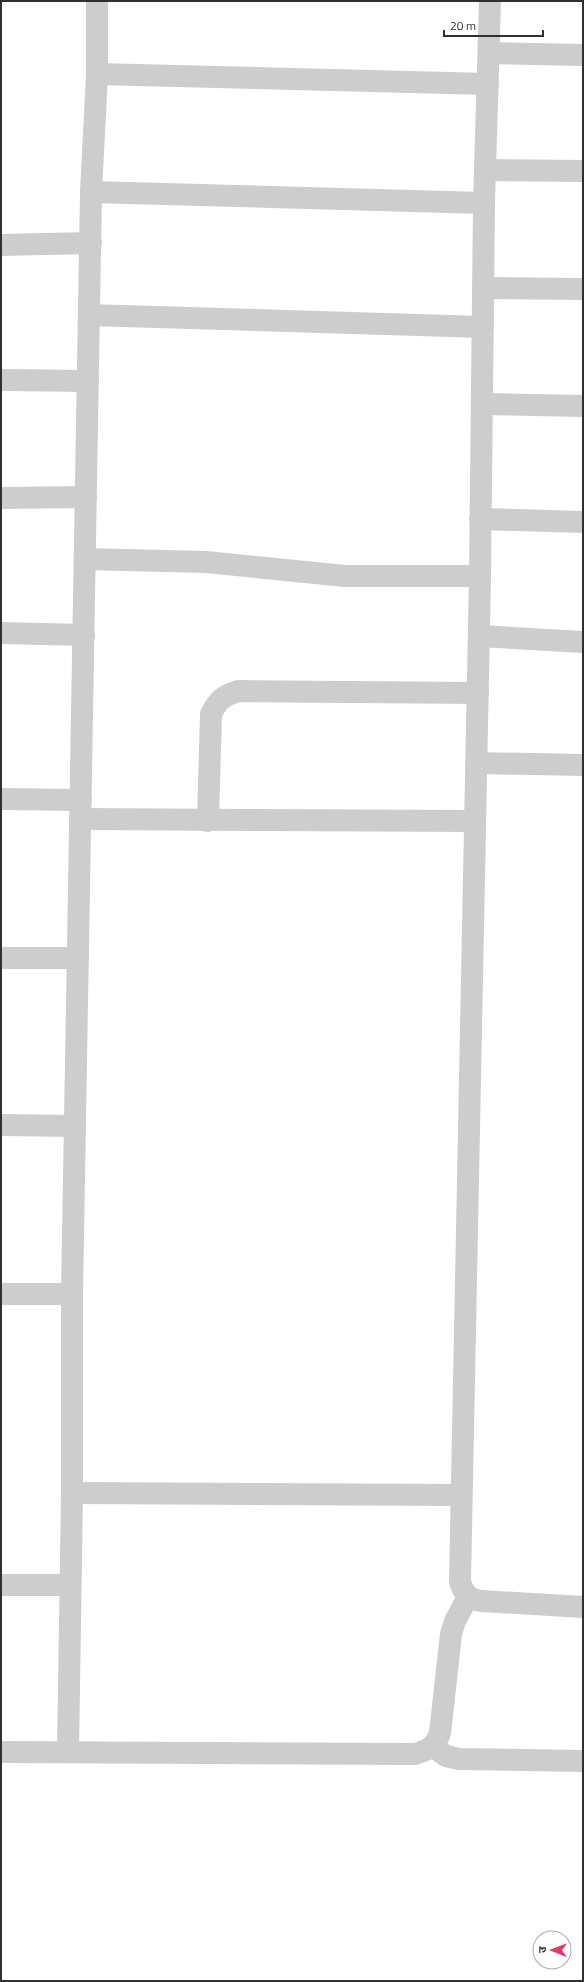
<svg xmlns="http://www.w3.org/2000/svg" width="584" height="1982" font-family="'Titillium Web','Noto Sans Devanagari',sans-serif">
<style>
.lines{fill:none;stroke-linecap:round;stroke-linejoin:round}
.minor{stroke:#cdcdcd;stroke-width:22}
</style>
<rect width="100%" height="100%" fill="#fff"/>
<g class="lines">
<g class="minor">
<path d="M 490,1 L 484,203 L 480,576 L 460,1582 C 464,1594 469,1599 481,1601 L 583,1607"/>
<polyline points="489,53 583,55"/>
<polyline points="97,74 488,84"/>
<polyline points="485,170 583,171"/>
<polyline points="91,192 484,203"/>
<polyline points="1,245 91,243"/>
<polyline points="484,288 583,289"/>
<polyline points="89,315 483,327"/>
<polyline points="1,380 88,381"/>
<polyline points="482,404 583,406"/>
<polyline points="1,498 86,497"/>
<polyline points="480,519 583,522"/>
<polyline points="85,559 206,562 345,576 480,576"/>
<polyline points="1,633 84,635"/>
<polyline points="479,636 583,642"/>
<polyline points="476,763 583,765"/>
<polyline points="1,799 81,800"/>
<polyline points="80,819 475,821"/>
<path d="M 208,821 L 211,714 C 218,700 223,696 238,691 L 478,693"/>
<polyline points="1,958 78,958"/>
<polyline points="1,1125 75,1126"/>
<polyline points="1,1294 72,1294"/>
<polyline points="72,1493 461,1495"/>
<polyline points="1,1585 70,1585"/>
<polyline points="433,1747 446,1756 459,1759 583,1761"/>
<path d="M 1,1752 L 415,1754 C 428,1750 435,1747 440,1733 L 451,1634 L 455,1621 L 468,1597"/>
<polyline points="68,1752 72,1493 72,1294 91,192 97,74 97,1"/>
</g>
</g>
<rect width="584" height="1982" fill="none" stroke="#303030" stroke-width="4"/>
<g transform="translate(552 1950) rotate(271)"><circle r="19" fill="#ffffff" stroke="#acacac"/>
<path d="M0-3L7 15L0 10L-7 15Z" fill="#e33765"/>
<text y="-6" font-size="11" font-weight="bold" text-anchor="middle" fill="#303030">उ</text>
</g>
<path d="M444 30v6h99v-6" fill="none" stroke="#303030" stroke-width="2"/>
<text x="450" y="30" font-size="12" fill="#303030" stroke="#ffffff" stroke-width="3" paint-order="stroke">20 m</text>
</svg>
